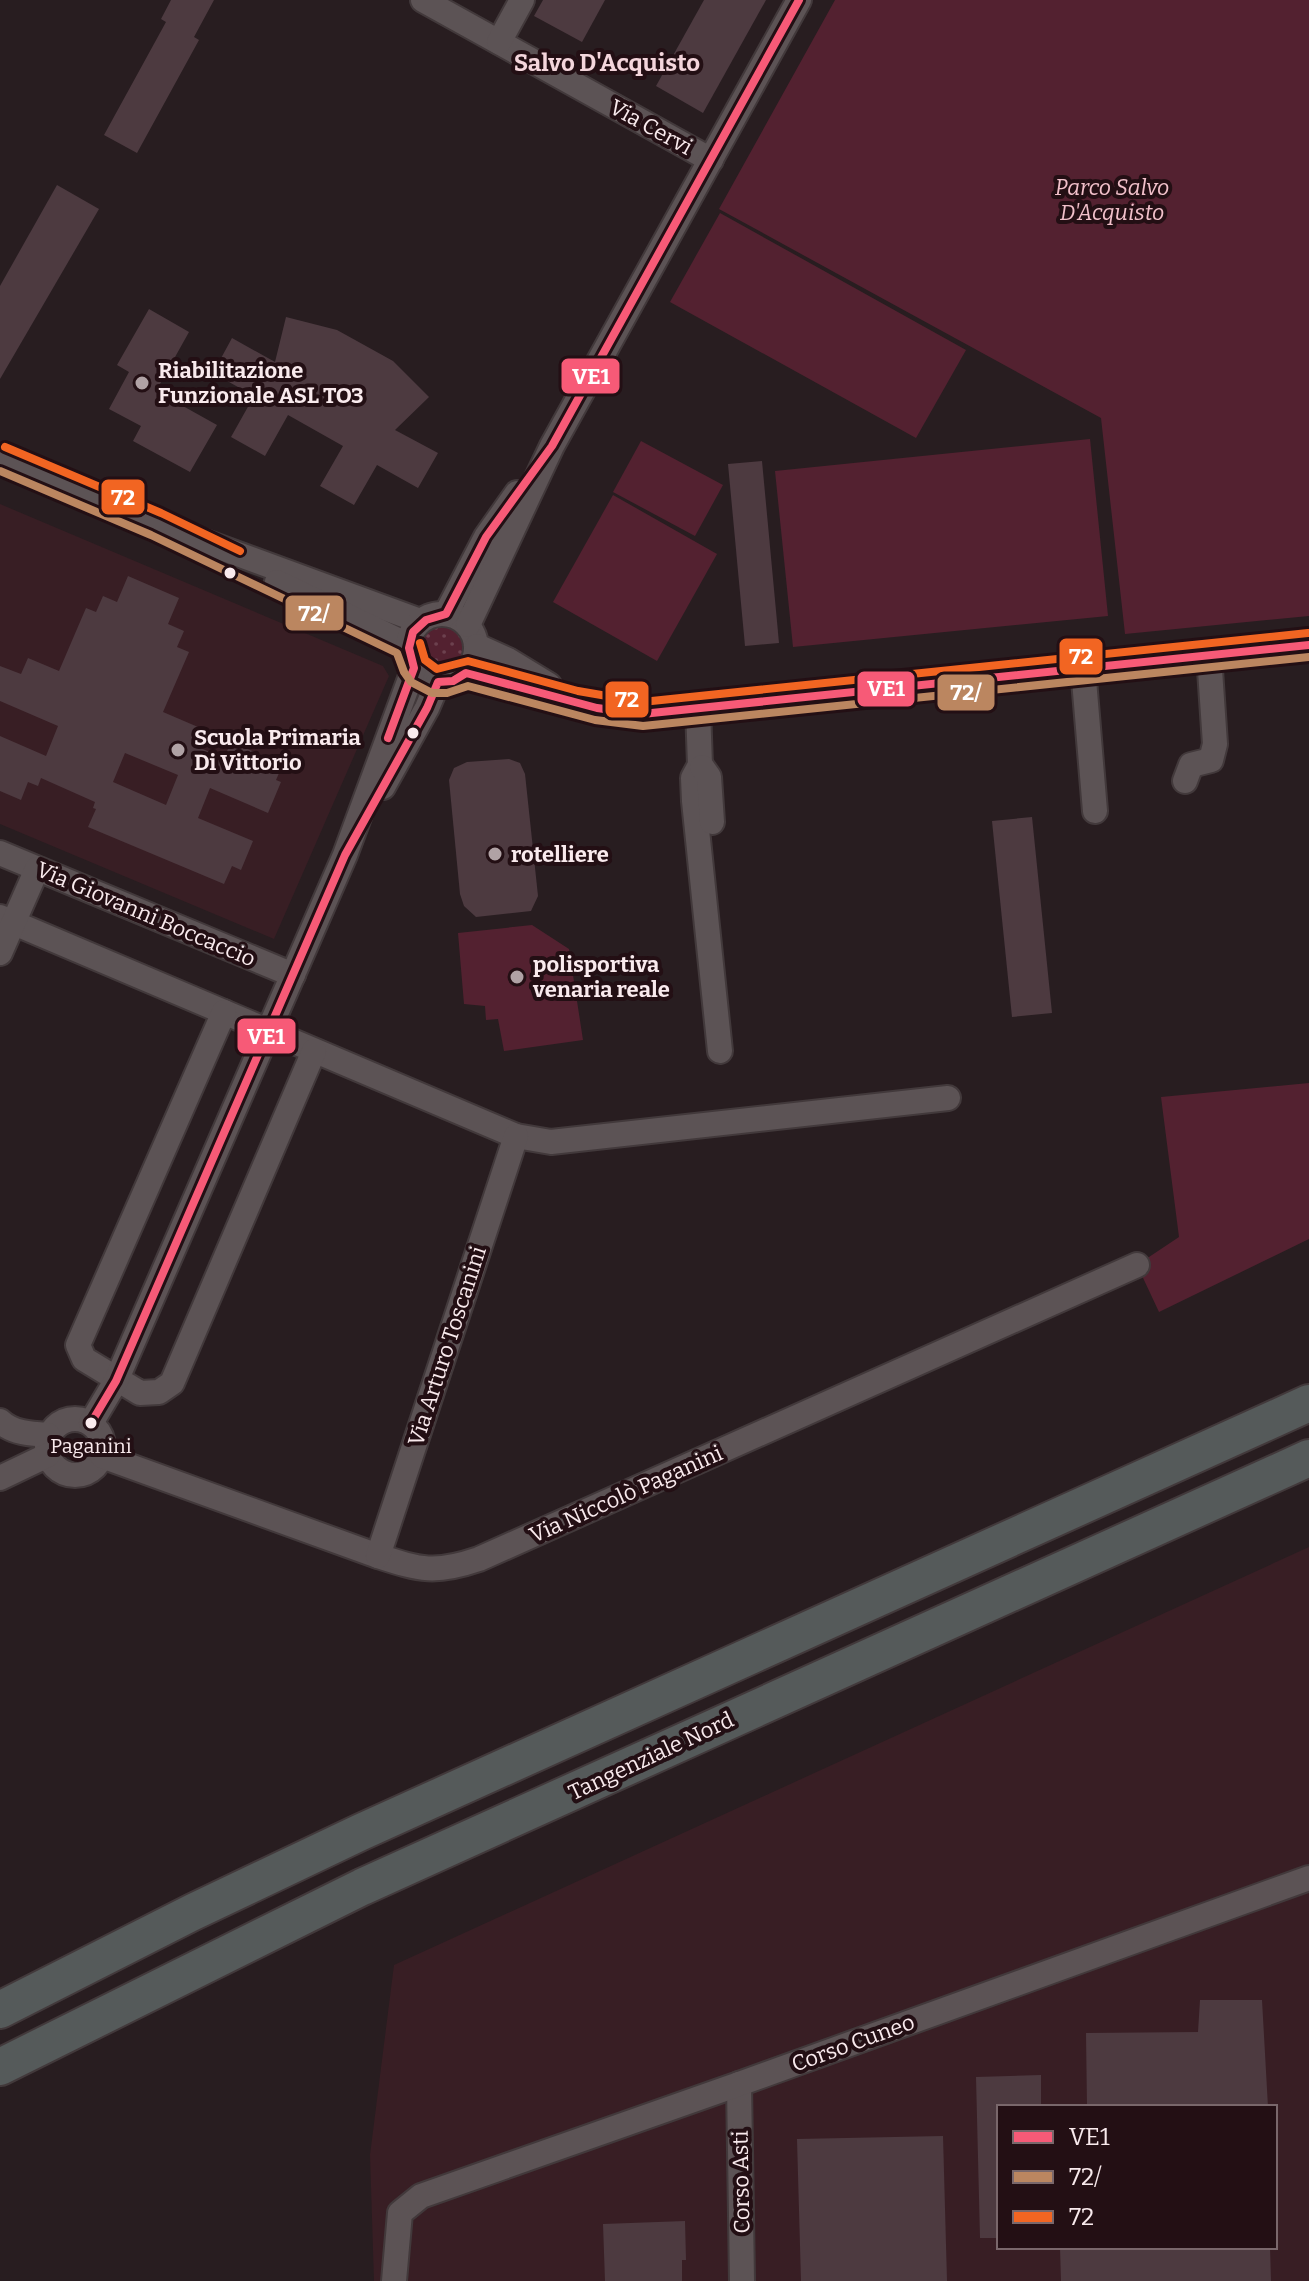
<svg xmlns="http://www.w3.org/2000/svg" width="1309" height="2281" font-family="Bitter,serif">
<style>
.built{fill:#381e24;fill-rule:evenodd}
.park{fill:#532130}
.garden{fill:url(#garden-dots)}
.building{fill:#4d3a40;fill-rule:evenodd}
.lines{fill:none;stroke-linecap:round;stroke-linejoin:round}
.minor-casing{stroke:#42393b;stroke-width:28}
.highway-casing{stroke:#42393b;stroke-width:40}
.minor{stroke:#5c5355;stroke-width:24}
.highway{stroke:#555a5a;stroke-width:36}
.bus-1-casing{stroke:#230f14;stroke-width:14}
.bus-2-casing{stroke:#230f14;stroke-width:14}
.bus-3-casing{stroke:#230f14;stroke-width:14}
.bus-1{stroke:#f75a77;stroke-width:8}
.bus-2{stroke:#bb8660;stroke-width:8}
.bus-3{stroke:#f26522;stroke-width:8}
.poi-dot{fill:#b0a2a5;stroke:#230f14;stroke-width:3}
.bus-dot{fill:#f9eaed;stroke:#230f14;stroke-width:3}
.labels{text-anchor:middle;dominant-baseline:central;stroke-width:8;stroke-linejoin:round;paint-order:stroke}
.bus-label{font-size:20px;fill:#f9eaed;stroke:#230f14}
.street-label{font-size:22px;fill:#f9eaed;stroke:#230f14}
.park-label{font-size:22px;font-style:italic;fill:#f2c1cb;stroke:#230f14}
.poi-label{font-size:22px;font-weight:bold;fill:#f9eaed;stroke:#230f14;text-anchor:start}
.neighbourhood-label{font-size:24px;font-weight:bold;fill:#f4d6dc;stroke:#230f14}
.line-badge{stroke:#230f14;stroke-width:3}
.badge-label{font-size:22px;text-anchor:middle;font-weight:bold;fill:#fff}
</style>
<defs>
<pattern id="garden-dots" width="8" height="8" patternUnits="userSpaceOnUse" patternTransform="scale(2)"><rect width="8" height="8" fill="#532130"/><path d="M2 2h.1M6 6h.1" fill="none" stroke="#6c414e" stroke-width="1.8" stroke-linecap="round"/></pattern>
</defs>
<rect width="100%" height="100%" fill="#281d20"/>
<g class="built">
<polygon points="0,504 383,666 389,676 274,939 0,824"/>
<path d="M 1309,1547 L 1309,2281 L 374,2281 L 370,2155 L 394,1965 ZM 999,2107 L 1275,2107 L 1275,2247 L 999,2247 Z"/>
</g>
<g class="park">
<polygon points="835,0 1309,0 1309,616 1125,634 1101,418 719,209"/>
<polygon points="720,213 966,350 916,438 670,302"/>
<polygon points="1090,439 1108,616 793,647 775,471"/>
<polygon points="641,441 723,485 695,536 613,492"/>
<polygon points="613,495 717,554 657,661 553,602"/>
<polygon points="532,925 569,949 583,1040 504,1051 498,1019 486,1020 485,1006 464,1004 458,933"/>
<polygon points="1309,1083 1309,1239 1159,1312 1137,1265 1179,1237 1161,1097"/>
</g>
<circle class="garden" cx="443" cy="648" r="22"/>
<g class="building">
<polygon points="171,0 214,0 194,37 199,40 137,153 104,135 166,22 161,19"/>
<polygon points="543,0 605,0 582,42 534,16"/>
<polygon points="704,0 766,0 703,113 656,86"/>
<polygon points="57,185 99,209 0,379 0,286"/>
<polygon points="149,309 189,332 156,391 217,425 190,472 133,441 141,426 109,409 129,372 117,365"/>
<polygon points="286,317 337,330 393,361 429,397 395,430 438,453 418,488 377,465 354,505 320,486 343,446 288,415 265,456 231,437 254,396 213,373 232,338 275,362"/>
<polygon points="762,461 779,643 745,646 728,464"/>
<path d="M 128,576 L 179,598 L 168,624 L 184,631 L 177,647 L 189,652 L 163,712 L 198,727 L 191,744 L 224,758 L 231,742 L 283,764 L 276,780 L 281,782 L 268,813 L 210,788 L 198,818 L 253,841 L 241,870 L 232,866 L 224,884 L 88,827 L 96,809 L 93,808 L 95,802 L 41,778 L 38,786 L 28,782 L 21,800 L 0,791 L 0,736 L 46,756 L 58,726 L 0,701 L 0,666 L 21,674 L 28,658 L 59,671 L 86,608 L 96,612 L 103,596 L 117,602 ZM 125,753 L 178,775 L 166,805 L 113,782 Z"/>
<polygon points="509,759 520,763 525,774 538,896 531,911 476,917 464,906 460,894 449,780 454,768 467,762"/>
<polygon points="1032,817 1052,1013 1012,1017 992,821"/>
<polygon points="1200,2000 1262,2000 1268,2107 1087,2107 1086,2033 1198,2032"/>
<polygon points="1041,2075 1041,2107 999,2107 999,2238 980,2238 976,2077"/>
<polygon points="943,2136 947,2281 801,2281 797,2139"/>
<polygon points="685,2221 686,2260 682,2260 682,2281 605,2281 603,2224"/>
<polygon points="1060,2247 1270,2247 1271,2281 1061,2281"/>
</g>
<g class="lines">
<defs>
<g id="minor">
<polyline points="423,0 711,160"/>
<polyline points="499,42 522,0"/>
<polyline points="0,458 156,524 420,621"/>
<polyline points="277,582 408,645"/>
<circle cx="442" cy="648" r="34"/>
<polyline points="446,614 486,537 517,493"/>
<polyline points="468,625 552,446 799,0"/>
<polyline points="477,646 508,660 549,685"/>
<polyline points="1083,668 1095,811"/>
<path d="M 466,673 C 525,685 582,711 642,714 L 1309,645"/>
<polyline points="698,708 700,765 693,778 694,801 720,1051"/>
<polyline points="702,767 709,777 712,822"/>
<polyline points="1185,781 1191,765 1211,760 1215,744 1209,655"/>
<polyline points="383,787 427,708 438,682"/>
<polyline points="0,853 293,975"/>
<polyline points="0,917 516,1136 551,1142 948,1098"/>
<polyline points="0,953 37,869"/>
<polyline points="224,1012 78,1345 84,1359 140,1393 159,1392 172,1383 314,1051"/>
<circle cx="75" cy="1447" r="28"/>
<path d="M 0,1421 C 12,1433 32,1434 48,1435"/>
<polyline points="91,1423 116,1381 345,855 414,668"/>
<path d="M 102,1456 L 378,1556 C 421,1570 435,1574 479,1559 L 1137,1265"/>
<polyline points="0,1478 48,1455"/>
<polyline points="378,1556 516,1136"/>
<polyline points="739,2084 742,2281"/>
<polyline points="394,2281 400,2213 421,2196 739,2084 1309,1878"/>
</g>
<g id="highway">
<polyline points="0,2010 193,1912 361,1832 1309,1403"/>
<polyline points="0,2067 362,1887 1309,1458"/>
</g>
</defs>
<use href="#minor" class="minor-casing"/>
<use href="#highway" class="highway-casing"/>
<use href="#minor" class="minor"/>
<use href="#highway" class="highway"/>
<defs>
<g id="bus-1">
<polyline points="388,738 414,668 409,648 413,632 426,620 446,614 486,537 552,446 799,0"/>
<polyline points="91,1423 116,1381 345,855 427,708 438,682 453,681 466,673 597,708 642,714 1309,645"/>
</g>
<polyline id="bus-2" points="0,471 151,535 397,653 404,672 411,682 432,693 447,693 468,686 595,720 643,726 1309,657"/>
<g id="bus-3">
<polyline points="5,447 161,513 240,551"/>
<polyline points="420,643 425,660 437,669 468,661 578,691 642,702 1308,633"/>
</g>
</defs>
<use href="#bus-1" class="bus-1-casing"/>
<use href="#bus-2" class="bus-2-casing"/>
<use href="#bus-3" class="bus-3-casing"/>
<use href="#bus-1" class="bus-1"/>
<use href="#bus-2" class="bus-2"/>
<use href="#bus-3" class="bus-3"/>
</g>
<g class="poi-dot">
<circle cx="142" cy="383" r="8"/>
<circle cx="178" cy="750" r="8"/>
<circle cx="495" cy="854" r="8"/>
<circle cx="517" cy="977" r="8"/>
</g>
<g class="bus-dot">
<circle cx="230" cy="573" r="7"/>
<circle cx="413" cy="733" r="7"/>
<circle cx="91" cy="1423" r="7"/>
</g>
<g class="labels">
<g class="bus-label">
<text x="91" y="1446">Paganini</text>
</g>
<g class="street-label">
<text transform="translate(651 127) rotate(29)">Via Cervi</text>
<text transform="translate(146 914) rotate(23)">Via Giovanni Boccaccio</text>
<text transform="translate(447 1346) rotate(-72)">Via Arturo Toscanini</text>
<text transform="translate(626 1494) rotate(-24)">Via Niccolò Paganini</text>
<text transform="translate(651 1756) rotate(-25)">Tangenziale Nord</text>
<text transform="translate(853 2043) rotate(-20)">Corso Cuneo</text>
<text transform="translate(741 2182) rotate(-91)">Corso Asti</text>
</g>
<g class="park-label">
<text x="1112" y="187">Parco Salvo<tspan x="1112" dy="25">D'Acquisto</tspan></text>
</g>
<g class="poi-label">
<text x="158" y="370">Riabilitazione<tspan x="158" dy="25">Funzionale ASL TO3</tspan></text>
<text x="194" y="737">Scuola Primaria<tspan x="194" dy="25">Di Vittorio</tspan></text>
<text x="511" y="854">rotelliere</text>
<text x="533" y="964">polisportiva<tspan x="533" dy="25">venaria reale</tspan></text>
</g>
<g class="neighbourhood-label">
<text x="607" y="63">Salvo D'Acquisto</text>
</g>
</g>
<g class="line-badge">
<rect x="560" y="357" width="61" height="38" rx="8" fill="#f75a77"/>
<rect x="100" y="478" width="46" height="38" rx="8" fill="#f26522"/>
<rect x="284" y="594" width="61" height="38" rx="8" fill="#bb8660"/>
<rect x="1058" y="637" width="46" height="39" rx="8" fill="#f26522"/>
<rect x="856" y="670" width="60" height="38" rx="8" fill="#f75a77"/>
<rect x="936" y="673" width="60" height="39" rx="8" fill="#bb8660"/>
<rect x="604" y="680" width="46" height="39" rx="8" fill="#f26522"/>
<rect x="236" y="1017" width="61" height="38" rx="8" fill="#f75a77"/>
</g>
<g class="badge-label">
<text x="591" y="384">VE1</text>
<text x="123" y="505">72</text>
<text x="314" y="621">72/</text>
<text x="1081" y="664">72</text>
<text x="886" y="696">VE1</text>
<text x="966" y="700">72/</text>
<text x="627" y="707">72</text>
<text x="266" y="1044">VE1</text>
</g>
<rect x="997" y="2105" width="280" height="144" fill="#230f14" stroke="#79676b" stroke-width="2"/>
<rect x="1013" y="2131" width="40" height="12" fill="#f75a77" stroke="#79676b" stroke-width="2"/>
<text x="1069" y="2145" font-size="24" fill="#f9eaed">VE1</text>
<rect x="1013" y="2171" width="40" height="12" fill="#bb8660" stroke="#79676b" stroke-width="2"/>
<text x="1069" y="2185" font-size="24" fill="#f9eaed">72/</text>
<rect x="1013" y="2211" width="40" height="12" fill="#f26522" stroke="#79676b" stroke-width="2"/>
<text x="1069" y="2225" font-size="24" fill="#f9eaed">72</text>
</svg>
